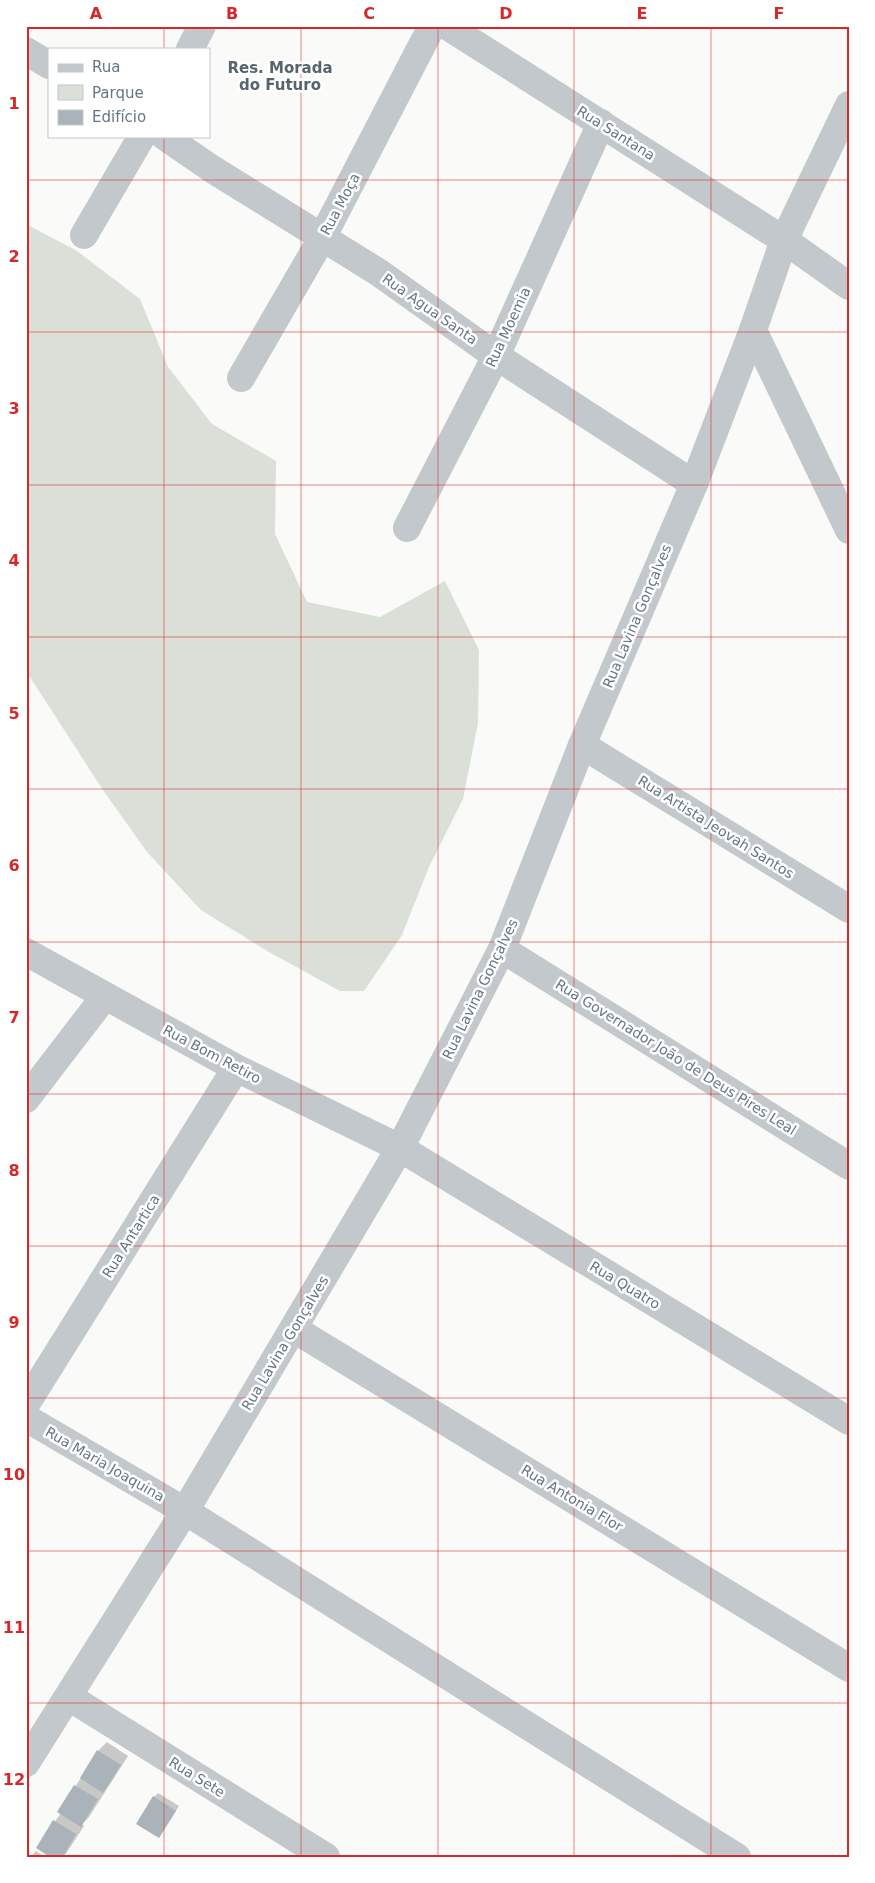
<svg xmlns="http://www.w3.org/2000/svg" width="875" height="1883" font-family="'DejaVu Sans',sans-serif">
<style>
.green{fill:#dadfd7}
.shadow{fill:#0003}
.building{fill:#aab3b9}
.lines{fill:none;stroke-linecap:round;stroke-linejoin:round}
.minor{stroke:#c3c8cc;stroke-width:28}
.grid{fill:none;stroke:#d62828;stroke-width:1;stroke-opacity:0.55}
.labels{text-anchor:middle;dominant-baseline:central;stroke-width:5;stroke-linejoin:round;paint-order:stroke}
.street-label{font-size:14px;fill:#657683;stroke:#fff}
.neighbourhood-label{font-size:15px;font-weight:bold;fill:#57646e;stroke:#fff}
.neatline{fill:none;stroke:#d62828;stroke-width:2}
.grid-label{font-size:16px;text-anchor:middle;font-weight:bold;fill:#d62828}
</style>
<rect width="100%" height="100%" fill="#fafaf8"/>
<polygon class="green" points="26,224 77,251 140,299 168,367 212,424 276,461 275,534 307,602 380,617 445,581 479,650 478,723 463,799 429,867 402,935 364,991 340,991 269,952 201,910 147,852 103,790 26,671"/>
<g class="shadow">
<polygon points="107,1742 128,1756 89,1817 82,1824 84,1826 67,1852 63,1857 37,1847 61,1813 59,1812 98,1751"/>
<polygon points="158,1793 179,1806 159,1837 154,1797"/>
<polygon points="36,1851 45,1857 31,1857"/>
</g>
<g class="building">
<polygon points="97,1750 121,1765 103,1793 80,1778"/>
<polygon points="74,1785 98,1799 81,1827 57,1812"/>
<polygon points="153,1796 176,1811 159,1838 136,1824"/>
<polygon points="53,1820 76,1834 63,1857 50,1857 36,1848"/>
</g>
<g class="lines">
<g class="minor">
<polyline points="447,26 784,240 849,286"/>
<polyline points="190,49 202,26"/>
<polyline points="26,51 49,65"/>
<polyline points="164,136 212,169 378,272 496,356 694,484"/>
<polyline points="84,235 142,136"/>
<polyline points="753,330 849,530"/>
<polyline points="241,378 322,238 432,26"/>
<polyline points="407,528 496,356 601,123"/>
<polyline points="582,745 849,909"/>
<polyline points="502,949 849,1166"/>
<polyline points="26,952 236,1068 400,1148 849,1421"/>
<polyline points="26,1099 105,996"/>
<polyline points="294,1329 849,1668"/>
<polyline points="26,1404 236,1068"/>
<polyline points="26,1418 185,1511 737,1857"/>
<polyline points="69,1697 326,1857"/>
<polyline points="26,1763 185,1511 400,1148 502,949 582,745 694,484 753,330 784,240 849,105"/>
</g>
</g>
<path class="grid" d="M 164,26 L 164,49M 301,26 L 301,1857M 438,26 L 438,1857M 574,26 L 574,1857M 711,26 L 711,1857M 164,136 L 164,1857M 26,180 L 849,180M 26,332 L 849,332M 26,485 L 849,485M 26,637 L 849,637M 26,789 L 849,789M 26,942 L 849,942M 26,1094 L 849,1094M 26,1246 L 849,1246M 26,1398 L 849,1398M 26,1551 L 849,1551M 26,1703 L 849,1703"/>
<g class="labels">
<g class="street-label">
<text transform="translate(616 133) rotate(32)">Rua Santana</text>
<text transform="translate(340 204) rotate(-62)">Rua Moça</text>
<text transform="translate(430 309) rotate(35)">Rua Agua Santa</text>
<text transform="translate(508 327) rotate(-65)">Rua Moemia</text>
<text transform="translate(637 616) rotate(-67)">Rua Lavina Gonçalves</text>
<text transform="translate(716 827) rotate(32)">Rua Artista Jeovah Santos</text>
<text transform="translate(480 989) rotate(-64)">Rua Lavina Gonçalves</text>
<text transform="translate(212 1054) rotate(28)">Rua Bom Retiro</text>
<text transform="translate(676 1057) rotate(32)">Rua Governador João de Deus Pires Leal</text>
<text transform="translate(131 1236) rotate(-58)">Rua Antartica</text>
<text transform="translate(625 1285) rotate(31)">Rua Quatro</text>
<text transform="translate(285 1343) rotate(-59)">Rua Lavina Gonçalves</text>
<text transform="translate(105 1464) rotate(30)">Rua Maria Joaquina</text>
<text transform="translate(572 1498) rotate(31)">Rua Antonia Flor</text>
<text transform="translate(197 1777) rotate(32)">Rua Sete</text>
</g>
<g class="neighbourhood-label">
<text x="280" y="68">Res. Morada<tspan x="280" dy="17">do Futuro</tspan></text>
</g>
</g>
<rect width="875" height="1883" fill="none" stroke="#ffffff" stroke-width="55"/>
<rect x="48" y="48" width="162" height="90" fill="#ffffff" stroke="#c1c8cd"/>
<rect x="58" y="64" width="25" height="8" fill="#c3c8cc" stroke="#c1c8cd"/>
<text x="92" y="72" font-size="15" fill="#657683">Rua</text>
<rect x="58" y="85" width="25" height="15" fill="#dadfd7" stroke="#c1c8cd"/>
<text x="92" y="98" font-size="15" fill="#657683">Parque</text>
<rect x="58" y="110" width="25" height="15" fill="#aab3b9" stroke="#c1c8cd"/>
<text x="92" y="122" font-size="15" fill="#657683">Edifício</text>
<rect x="28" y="28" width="820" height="1828" class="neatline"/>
<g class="grid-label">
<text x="96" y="19">A</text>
<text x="232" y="19">B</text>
<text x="369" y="19">C</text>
<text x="506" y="19">D</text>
<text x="642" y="19">E</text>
<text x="779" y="19">F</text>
<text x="14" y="109">1</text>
<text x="14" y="262">2</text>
<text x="14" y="414">3</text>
<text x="14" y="566">4</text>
<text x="14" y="719">5</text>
<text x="14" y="871">6</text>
<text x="14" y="1023">7</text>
<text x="14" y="1176">8</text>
<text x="14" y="1328">9</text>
<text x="14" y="1480">10</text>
<text x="14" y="1633">11</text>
<text x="14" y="1785">12</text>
</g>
</svg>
